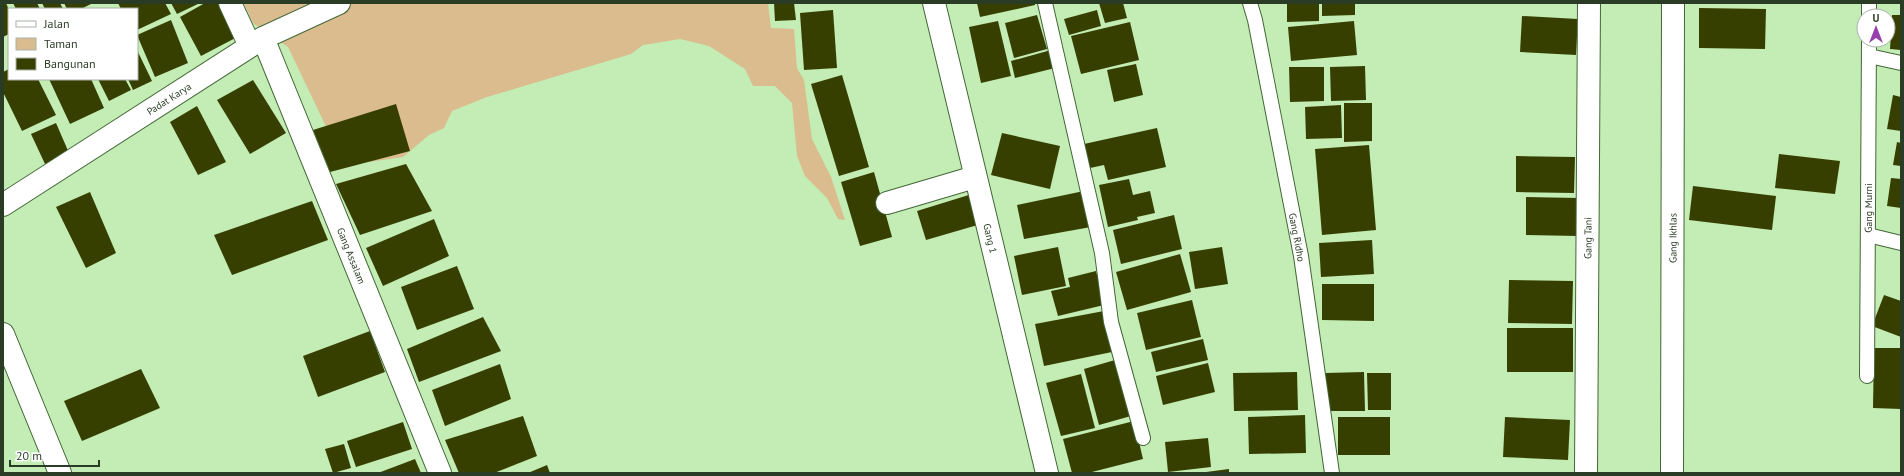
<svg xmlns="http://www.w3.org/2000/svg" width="1904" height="476" font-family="'PT Sans',sans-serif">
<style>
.green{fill:#dabc8e}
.building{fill:#373f00}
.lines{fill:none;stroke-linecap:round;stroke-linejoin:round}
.service-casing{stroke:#436736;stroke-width:16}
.minor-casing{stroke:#436736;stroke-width:24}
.service{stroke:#fff;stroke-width:14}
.minor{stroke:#fff;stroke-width:22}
.labels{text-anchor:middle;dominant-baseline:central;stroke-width:4;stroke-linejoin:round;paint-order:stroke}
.street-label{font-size:10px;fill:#2b3c26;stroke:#fff}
</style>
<rect width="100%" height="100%" fill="#c3edb5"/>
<polygon class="green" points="244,3 768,3 771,28 794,29 797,68 804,80 812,139 831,177 845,220 838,219 827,198 805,176 797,156 792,103 775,86 753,86 745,69 709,46 680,39 643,45 631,54 487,97 452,111 444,128 429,135 403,157 369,162 343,162 288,47 253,23"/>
<g class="building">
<polygon points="3,3 6,3 9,10 9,34 3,37"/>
<polygon points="13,3 37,3 40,9 16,9"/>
<polygon points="42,3 60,3 63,9 45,9"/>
<polygon points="64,3 93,3 81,9 67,9"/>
<polygon points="118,3 165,3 171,14 137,30 137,9 121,9"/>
<polygon points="171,3 200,3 177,14"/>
<polygon points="205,3 226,3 243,34 201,56 180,17"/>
<polygon points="774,3 794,3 796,20 775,21"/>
<polygon points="977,3 1035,3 1035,5 980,17"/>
<polygon points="1099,3 1123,3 1127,18 1105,23"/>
<polygon points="1287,3 1319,3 1319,21 1287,22"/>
<polygon points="1322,3 1355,3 1355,15 1322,16"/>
<polygon points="1699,8 1766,9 1765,49 1699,48"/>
<polygon points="833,10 837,68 804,70 800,13"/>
<polygon points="1097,10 1101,26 1069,35 1064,19"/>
<polygon points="1037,15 1047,49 1014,58 1005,23"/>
<polygon points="1892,15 1901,15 1901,50 1890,49"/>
<polygon points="1522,16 1578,19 1576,55 1520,52"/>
<polygon points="171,20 188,63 155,77 137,35"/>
<polygon points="998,21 1011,76 981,83 969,27"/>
<polygon points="1354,21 1357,55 1291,61 1288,27"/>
<polygon points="1130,22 1139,60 1081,74 1071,36"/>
<polygon points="137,50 152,81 133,90 128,79 137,79"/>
<polygon points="1051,50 1055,68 1015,78 1011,61"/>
<polygon points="1136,64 1143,95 1114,102 1107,70"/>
<polygon points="1365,66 1366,100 1331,101 1330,67"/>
<polygon points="1289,67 1324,67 1324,101 1290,102"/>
<polygon points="9,69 9,79 38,79 56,115 22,131 3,92 3,72"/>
<polygon points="842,75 869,167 839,176 811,84"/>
<polygon points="49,79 91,79 104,108 70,124"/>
<polygon points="98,79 125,79 131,90 109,101"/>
<polygon points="253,80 286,133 250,154 217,100"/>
<polygon points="1893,95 1901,97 1901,131 1887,129"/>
<polygon points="1344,103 1372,103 1372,141 1344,142"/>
<polygon points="396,104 410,151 330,172 313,130"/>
<polygon points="1341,105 1342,138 1306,139 1305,107"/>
<polygon points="197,106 226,162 198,175 170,122"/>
<polygon points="56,123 69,153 45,164 31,134"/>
<polygon points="1157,128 1166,167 1108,180 1104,165 1090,168 1084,144"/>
<polygon points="1002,133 1060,146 1050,189 991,175"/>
<polygon points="1897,142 1901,143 1901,166 1893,165"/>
<polygon points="1369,145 1376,230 1322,235 1315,149"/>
<polygon points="1779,154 1840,161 1835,194 1775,188"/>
<polygon points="1516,156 1575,157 1574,193 1516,192"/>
<polygon points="406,164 432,211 360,235 336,184"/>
<polygon points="874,172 892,237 860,246 841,182"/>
<polygon points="1891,178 1901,179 1901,208 1887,206"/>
<polygon points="1129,179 1133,195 1150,191 1155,213 1137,217 1138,220 1108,227 1099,185"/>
<polygon points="1693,186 1776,196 1772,230 1689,220"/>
<polygon points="1084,191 1091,227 1024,239 1017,205"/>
<polygon points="90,192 116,253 86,268 56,207"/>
<polygon points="972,194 981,224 926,240 917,211"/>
<polygon points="1526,197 1578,198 1578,236 1526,235"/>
<polygon points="312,201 328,240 232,275 214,235"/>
<polygon points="1174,215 1182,249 1121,264 1113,230"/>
<polygon points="434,219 449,256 383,286 366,248"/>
<polygon points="1372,240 1374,274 1321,277 1319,243"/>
<polygon points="1058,247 1066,286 1022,295 1014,256"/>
<polygon points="1222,247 1228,284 1195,289 1189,252"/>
<polygon points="1180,254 1191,292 1127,310 1116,272"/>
<polygon points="457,266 474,309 417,330 401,287"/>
<polygon points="1096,271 1104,305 1058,316 1051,291 1070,287 1068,278"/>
<polygon points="1509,280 1573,281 1572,324 1508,323"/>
<polygon points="1322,284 1374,284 1374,321 1322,320"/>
<polygon points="1884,295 1901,301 1901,337 1872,326"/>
<polygon points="1192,300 1201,337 1146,350 1137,313"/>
<polygon points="1104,311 1112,352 1044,366 1035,324"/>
<polygon points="483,317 501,351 419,382 407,349"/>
<rect x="1507" y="328" width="66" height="44"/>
<polygon points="370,331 385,372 318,397 303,356"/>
<polygon points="1203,339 1208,360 1156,372 1151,352"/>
<polygon points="1874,348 1901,348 1901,409 1873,408"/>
<polygon points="1115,360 1131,416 1099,425 1084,369"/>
<polygon points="1208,363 1215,392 1163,405 1156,376"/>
<polygon points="500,364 511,399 445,426 432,390"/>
<polygon points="141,369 160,408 82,441 64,401"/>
<polygon points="1297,372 1298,410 1234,411 1233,373"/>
<polygon points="1364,372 1365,411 1326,411 1326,373"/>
<polygon points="1367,373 1391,373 1391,410 1368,410"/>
<polygon points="1081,374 1095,428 1061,436 1046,383"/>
<polygon points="1305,415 1306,453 1249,454 1248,417"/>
<polygon points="523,416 537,456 494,473 459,473 445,440"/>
<rect x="1338" y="417" width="52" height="38"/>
<polygon points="1505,417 1570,420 1568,460 1503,457"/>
<polygon points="1134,421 1143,459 1088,473 1072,473 1063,439"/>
<polygon points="403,422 412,449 356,467 347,441"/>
<polygon points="1208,438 1211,467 1168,472 1165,442"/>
<polygon points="344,444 351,468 333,473 325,449"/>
<polygon points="415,459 421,473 378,473"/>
<polygon points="547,465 550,473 528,473"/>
<polygon points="1229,469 1229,473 1206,473 1206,472"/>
</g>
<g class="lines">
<defs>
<g id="service">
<polyline points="1045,3 1102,253 1111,322 1143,438"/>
<path id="s1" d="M 1250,3 L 1255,20 L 1301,256 L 1332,473"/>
<polyline points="1869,16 1869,3"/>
<polyline points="1869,56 1901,63"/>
<polyline points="1868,235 1901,243"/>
<path id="s2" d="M 1867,376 L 1869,40"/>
</g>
<g id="minor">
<polyline points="230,3 250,46"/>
<path id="s3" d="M 934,3 L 1047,473"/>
<path id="s4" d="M 263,38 L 440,473"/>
<polyline points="887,203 975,177"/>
<path id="s5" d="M 3,205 L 263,38 L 339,3"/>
<polyline points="3,334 60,473"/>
<path id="s6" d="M 1586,473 L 1589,3"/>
<path id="s7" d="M 1672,473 L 1673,3"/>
</g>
</defs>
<use href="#service" class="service-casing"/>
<use href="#minor" class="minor-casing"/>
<use href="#service" class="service"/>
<use href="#minor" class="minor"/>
</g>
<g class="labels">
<g class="street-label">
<text stroke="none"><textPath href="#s5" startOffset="197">Padat Karya</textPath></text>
<text stroke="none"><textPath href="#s2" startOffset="168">Gang Murni</textPath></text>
<text stroke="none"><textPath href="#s1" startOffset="239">Gang Ridho</textPath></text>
<text stroke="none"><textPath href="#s3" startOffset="242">Gang 1</textPath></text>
<text stroke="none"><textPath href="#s6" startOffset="235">Gang Tani</textPath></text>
<text stroke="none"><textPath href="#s7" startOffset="235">Gang Ikhlas</textPath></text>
<text stroke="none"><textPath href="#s4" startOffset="235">Gang Assalam</textPath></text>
</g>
</g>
<rect width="1904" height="476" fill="none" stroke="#2b3c26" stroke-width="8"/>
<rect x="8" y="8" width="130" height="72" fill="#ffffff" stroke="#aab1a8"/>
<rect x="16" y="21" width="20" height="6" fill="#ffffff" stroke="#aab1a8"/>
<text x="44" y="28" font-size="12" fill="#2b3c26">Jalan</text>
<rect x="16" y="38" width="20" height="12" fill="#dabc8e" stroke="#aab1a8"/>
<text x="44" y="48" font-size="12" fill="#2b3c26">Taman</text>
<rect x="16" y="58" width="20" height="12" fill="#373f00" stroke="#aab1a8"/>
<text x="44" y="68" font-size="12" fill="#2b3c26">Bangunan</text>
<g transform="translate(1876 28)"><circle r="19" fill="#ffffff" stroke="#aab1a8"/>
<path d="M0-3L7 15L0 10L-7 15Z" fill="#9540ad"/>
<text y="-6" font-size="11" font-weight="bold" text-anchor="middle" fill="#2b3c26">U</text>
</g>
<path d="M10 460v6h89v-6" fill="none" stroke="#2b3c26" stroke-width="2"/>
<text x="16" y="460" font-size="12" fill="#2b3c26" stroke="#ffffff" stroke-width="3" paint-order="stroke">20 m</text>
</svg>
